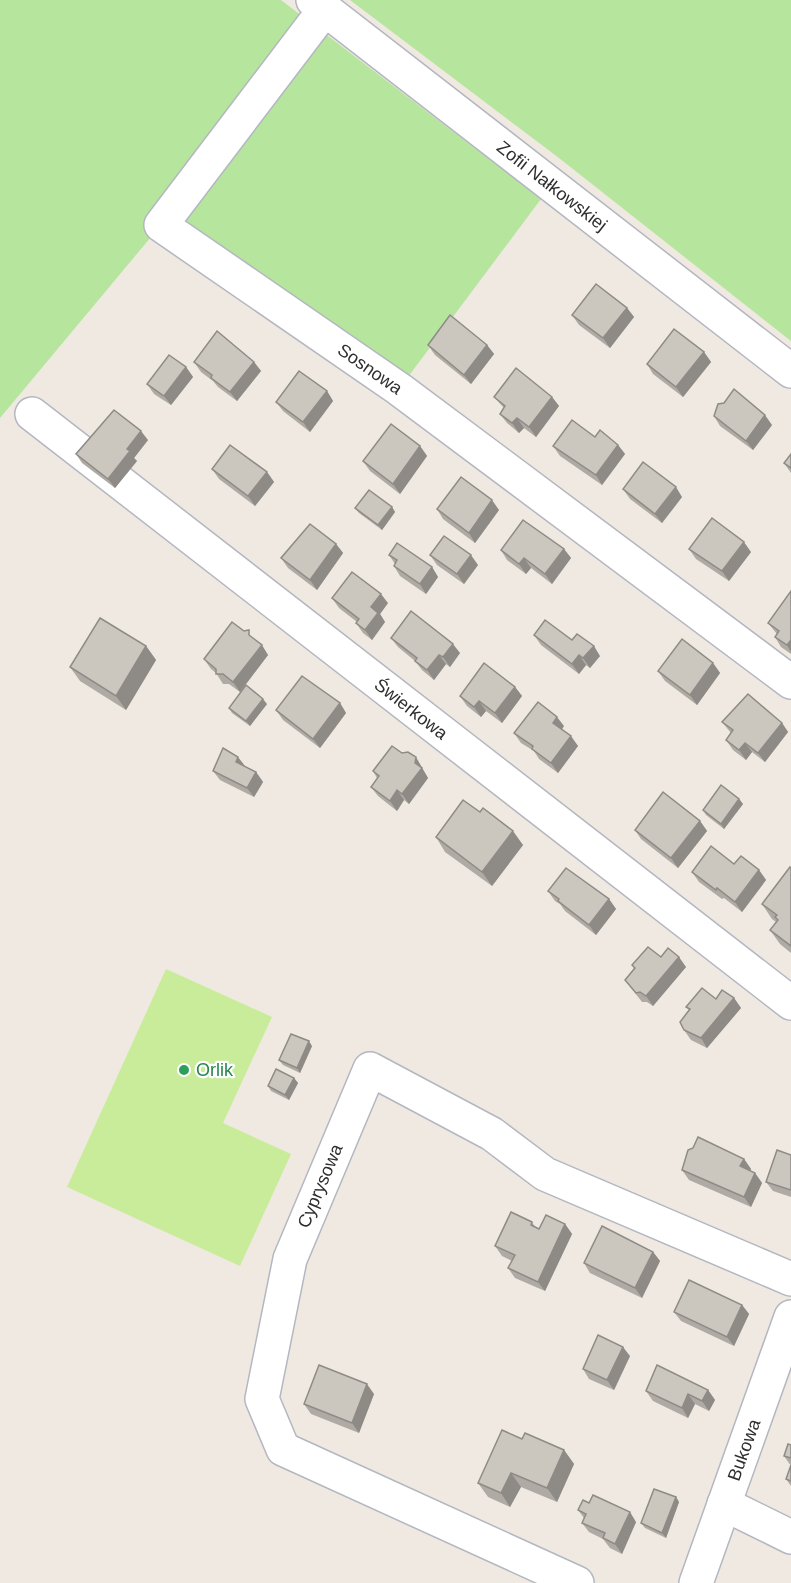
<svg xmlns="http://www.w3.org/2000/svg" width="791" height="1583" font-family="Helvetica,sans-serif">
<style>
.green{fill:#b6e59e}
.pitch{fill:#c9ec9a}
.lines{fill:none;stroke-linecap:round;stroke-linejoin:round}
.minor-casing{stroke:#b4b7c1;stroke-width:36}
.minor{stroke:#fff;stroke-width:33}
.wall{fill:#afaba4}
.shaded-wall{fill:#8e8b86}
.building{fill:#cbc7bf;stroke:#8e8b86;stroke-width:1.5}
.leisure-dot{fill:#2e9e5b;stroke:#fff;stroke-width:2}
.labels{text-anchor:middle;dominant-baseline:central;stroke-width:4.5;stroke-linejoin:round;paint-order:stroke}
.street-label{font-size:18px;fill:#2e2e2e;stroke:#fff}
.leisure-label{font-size:18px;fill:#27864d;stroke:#fff;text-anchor:start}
</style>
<rect width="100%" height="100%" fill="#efe9e1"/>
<g class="green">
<polygon points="0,0 281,0 541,199 399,389 161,225 0,418"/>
<polygon points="350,0 791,0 791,341 559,158"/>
</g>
<polygon class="pitch" points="166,969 272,1017 223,1123 291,1154 240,1266 67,1187"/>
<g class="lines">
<defs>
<g id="minor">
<polyline points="313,0 791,371"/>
<polyline points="325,9 161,225 399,389 791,682"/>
<polyline points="32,414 791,1003"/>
<polyline points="724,1504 791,1537"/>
<polyline points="577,1583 283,1449 262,1399 290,1259 370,1069 492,1134 545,1174 791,1279"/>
<polyline points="696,1583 791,1317"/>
</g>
</defs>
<use href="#minor" class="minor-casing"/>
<use href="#minor" class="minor"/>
</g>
<g class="wall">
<polygon points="627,308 634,317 610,348 579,325 572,315"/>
<polygon points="428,345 487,345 494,354 471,384 435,355"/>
<polygon points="704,352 711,362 683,397 653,374 647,364"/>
<polygon points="194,362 254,362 261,371 237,401 218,387 213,381 201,372"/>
<polygon points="186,367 193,377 171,405 154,394 147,384"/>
<polygon points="327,391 333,401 310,432 283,411 276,402"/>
<polygon points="494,397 552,397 559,406 536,437 524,428 519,433 507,423 500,414 504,408"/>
<polygon points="714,416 772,425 753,450 720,426"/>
<polygon points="595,437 618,445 625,454 602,485 560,456 553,446"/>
<polygon points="148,440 134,458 137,461 115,488 82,463 76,454"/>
<polygon points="420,446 427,456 400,494 370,471 363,461"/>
<polygon points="791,454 791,473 784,463"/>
<polygon points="212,469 267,472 274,482 255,506 219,479"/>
<polygon points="623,489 682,497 662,523 630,499"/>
<polygon points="392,507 395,512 382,530 359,513 355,508"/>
<polygon points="437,509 499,510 475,543 443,519"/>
<polygon points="336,544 343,553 317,590 288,568 281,558"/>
<polygon points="564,549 571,558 552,584 531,568 526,574 507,560 501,550"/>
<polygon points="689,549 751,552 729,581 696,559"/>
<polygon points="389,555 432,567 438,577 426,594 400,576 394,566 395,564"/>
<polygon points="430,555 478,565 464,584 437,565"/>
<polygon points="791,591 791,654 781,647 775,637 777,634 768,623"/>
<polygon points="332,598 388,603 380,614 385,622 372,640 363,633 356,623 357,622 339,608"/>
<polygon points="534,635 600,656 590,668 586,665 579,674 541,645"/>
<polygon points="391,638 460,653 450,667 446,664 434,680 422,670 415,661 398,647"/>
<polygon points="255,640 268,655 240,692 229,684 223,684 216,673 211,669 204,659"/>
<polygon points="146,646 156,660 126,710 80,681 70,667"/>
<polygon points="713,663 720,673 697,705 665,681 658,671"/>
<polygon points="515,687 522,696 502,723 486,711 481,717 467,706 460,696"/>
<polygon points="340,703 346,713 320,748 283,720 276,710"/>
<polygon points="267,704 250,726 232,713 229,708"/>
<polygon points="722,722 782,723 788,732 765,762 752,752 746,760 733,750 726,740 731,733"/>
<polygon points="564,726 562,729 578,746 558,773 539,759 534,751 521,743 514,733"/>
<polygon points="422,767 422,769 428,778 409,804 404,800 397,811 378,796 371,787 377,778 373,771"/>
<polygon points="213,771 256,772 263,782 254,797 220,780"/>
<polygon points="739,799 743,804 724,829 706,815 703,810"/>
<polygon points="480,812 523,845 492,886 445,852 436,837"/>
<polygon points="700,821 707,831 678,868 641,839 635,830"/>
<polygon points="734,864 759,870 766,880 742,912 724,898 722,899 699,882 692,872"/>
<polygon points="791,869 791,953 780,944 770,930 776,922 772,919 762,904"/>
<polygon points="548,891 609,899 616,909 596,935 565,911 560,904 555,901"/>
<polygon points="661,957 686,967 653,1006 647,1002 642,1002 625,980 634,968 632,965"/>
<polygon points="734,998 741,1008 707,1048 691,1040 684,1030 689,1010 686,1007 716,999"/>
<polygon points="312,1046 300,1073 283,1065 279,1060"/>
<polygon points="294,1078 298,1083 289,1100 271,1091 268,1086"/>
<polygon points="791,1155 791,1197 773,1191 766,1182"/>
<polygon points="744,1159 751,1169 750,1170 755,1173 762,1183 751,1207 689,1180 682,1170"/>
<polygon points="532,1222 536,1228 539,1229 565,1224 572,1234 545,1291 515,1278 508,1268 512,1261 502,1256 495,1246"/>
<polygon points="653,1252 660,1261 642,1298 590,1273 584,1263"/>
<polygon points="742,1305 749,1314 734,1346 681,1321 674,1312"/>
<polygon points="630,1356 614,1390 589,1379 583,1369"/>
<polygon points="708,1390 715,1400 709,1411 695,1404 688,1418 653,1401 646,1391"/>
<polygon points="374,1394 359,1433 311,1414 304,1404"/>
<polygon points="522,1439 564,1450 574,1464 557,1502 521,1487 510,1507 488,1497 478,1483"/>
<polygon points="791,1445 791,1486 786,1479 791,1466 784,1456"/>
<polygon points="676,1497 679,1502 666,1538 645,1528 641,1523"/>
<polygon points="578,1510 636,1522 622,1554 610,1548 603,1539 589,1532 582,1523 584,1518"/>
</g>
<g class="shaded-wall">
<polygon points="627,308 634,317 610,348 603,338"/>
<polygon points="487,345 494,354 471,384 464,375"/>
<polygon points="704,352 711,362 683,397 676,387"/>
<polygon points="254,362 261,371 237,401 230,392"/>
<polygon points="186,367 193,377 171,405 164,396"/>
<polygon points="327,391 333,401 310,432 303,422"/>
<polygon points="552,397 559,406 536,437 529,427"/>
<polygon points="765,415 772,425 753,450 746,441"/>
<polygon points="517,418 524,428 519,433 512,423"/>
<polygon points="141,431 148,440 134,458 137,461 115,488 108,479 127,449"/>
<polygon points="618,445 625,454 602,485 596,475"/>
<polygon points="420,446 427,456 400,494 393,484"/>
<polygon points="267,472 274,482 255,506 248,496"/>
<polygon points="676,487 682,497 662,523 655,514"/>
<polygon points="492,500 499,510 475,543 469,533"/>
<polygon points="392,507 395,512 382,530 378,525"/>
<polygon points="744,542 751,552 729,581 722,571"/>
<polygon points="336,544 343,553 317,590 310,580"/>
<polygon points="564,549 571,558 552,584 545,574"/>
<polygon points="471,555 478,565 464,584 457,574"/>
<polygon points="524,558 531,568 526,574 519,564"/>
<polygon points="432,567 438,577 426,594 420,584"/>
<polygon points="381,594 388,603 380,614 385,622 372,640 365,630 371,607"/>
<polygon points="791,640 791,652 787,645"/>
<polygon points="453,644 460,653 450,667 443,657"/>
<polygon points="262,645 268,655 240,692 233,682"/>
<polygon points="146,646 156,660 126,710 116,696"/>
<polygon points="594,646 600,656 590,668 583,658"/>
<polygon points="439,655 446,664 434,680 427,670"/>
<polygon points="579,655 586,665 579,674 572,664"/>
<polygon points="713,663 720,673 697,705 690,695"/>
<polygon points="515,687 522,696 502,723 495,713"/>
<polygon points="263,699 267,704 250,726 246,721"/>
<polygon points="479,701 486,711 481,717 474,707"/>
<polygon points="340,703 346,713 320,748 313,739"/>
<polygon points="557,717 564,726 560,732 553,723"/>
<polygon points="782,723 788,732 765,762 758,753"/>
<polygon points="571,736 578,746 558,773 551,763"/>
<polygon points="745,743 752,752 746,760 739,750"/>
<polygon points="238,757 245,766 236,762"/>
<polygon points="416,757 428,778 409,804 402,794 415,763"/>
<polygon points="256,772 263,782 254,797 247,788"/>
<polygon points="397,790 404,800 397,811 390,801"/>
<polygon points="739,799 743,804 724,829 721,824"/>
<polygon points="700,821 707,831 678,868 671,858"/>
<polygon points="513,831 523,845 492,886 482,872"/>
<polygon points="759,870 766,880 742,912 735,902"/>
<polygon points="609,899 616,909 596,935 589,925"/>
<polygon points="679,957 686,967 653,1006 646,996"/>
<polygon points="734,998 741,1008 707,1048 701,1038"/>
<polygon points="309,1041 312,1046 300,1073 297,1068"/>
<polygon points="294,1078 298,1083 289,1100 285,1095"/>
<polygon points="744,1159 751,1169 747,1176 740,1166"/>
<polygon points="755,1173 762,1183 751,1207 744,1197"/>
<polygon points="565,1224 572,1234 545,1291 538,1282"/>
<polygon points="653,1252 660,1261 642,1298 635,1288"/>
<polygon points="742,1305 749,1314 734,1346 727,1337"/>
<polygon points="623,1347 630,1356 614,1390 607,1380"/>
<polygon points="367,1384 374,1394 359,1433 352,1423"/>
<polygon points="708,1390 715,1400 709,1411 702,1401"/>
<polygon points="688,1394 695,1404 688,1418 682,1408"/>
<polygon points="564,1450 574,1464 557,1502 547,1488"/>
<polygon points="511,1473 521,1487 510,1507 501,1493"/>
<polygon points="676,1497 679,1502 666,1538 662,1533"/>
<polygon points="630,1512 636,1522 622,1554 615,1544"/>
</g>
<g class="building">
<polygon points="596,284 627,308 603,338 572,315"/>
<polygon points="450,315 487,345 464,375 428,345"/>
<polygon points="674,329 704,352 676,387 647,364"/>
<polygon points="217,331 254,362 230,392 211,378 212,375 194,362"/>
<polygon points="169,355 186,367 164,396 147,384"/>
<polygon points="516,368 552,397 529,427 517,418 512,423 500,414 505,406 494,397"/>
<polygon points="299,371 327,391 303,422 276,402"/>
<polygon points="734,389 765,415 746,441 714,416 718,404 724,403"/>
<polygon points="114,410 141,431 127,449 130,451 108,479 76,454"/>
<polygon points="572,420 595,437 600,430 618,445 596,475 553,446"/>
<polygon points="391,424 420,446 393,484 363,461"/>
<polygon points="230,445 267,472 248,496 212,469"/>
<polygon points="791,454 791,468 784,463"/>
<polygon points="643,462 676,487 655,514 623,489"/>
<polygon points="461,477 492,500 469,533 437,509"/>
<polygon points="369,490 392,507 378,525 355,508"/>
<polygon points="712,518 744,542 722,571 689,549"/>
<polygon points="523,520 564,549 545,574 524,558 519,564 501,550"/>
<polygon points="310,524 336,544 310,580 281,558"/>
<polygon points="444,536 471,555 457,574 430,555"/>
<polygon points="397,543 432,567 420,584 394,566 397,560 389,555"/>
<polygon points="352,572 381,594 371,607 378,613 365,630 356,623 359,619 332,598"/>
<polygon points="791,591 791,640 787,645 775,637 779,631 768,623"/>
<polygon points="411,611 453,644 443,657 439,655 427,670 415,661 417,658 391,638"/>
<polygon points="100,618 146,646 116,696 70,667"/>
<polygon points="545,620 572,640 577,634 594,646 583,658 579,655 572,664 534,635"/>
<polygon points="232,622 244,631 249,630 249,635 262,645 233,682 223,674 216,674 216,669 204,659"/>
<polygon points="682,639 713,663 690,695 658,671"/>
<polygon points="484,663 515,687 495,713 479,701 474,707 460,696"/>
<polygon points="302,676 340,703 313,739 276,710"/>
<polygon points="246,685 263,699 246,721 229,708"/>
<polygon points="748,694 782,723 758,753 745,743 739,750 726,740 733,730 722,722"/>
<polygon points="538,702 557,717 553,723 571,736 551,763 532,749 533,746 514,733"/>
<polygon points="392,746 402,753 408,752 416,757 415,763 422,768 402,794 397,790 390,801 371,787 379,776 373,771"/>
<polygon points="223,748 238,757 236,762 256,772 247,788 213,771"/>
<polygon points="721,785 739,799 721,824 703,810"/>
<polygon points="663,792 700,821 671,858 635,830"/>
<polygon points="463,800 480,812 483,808 513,831 482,872 436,837"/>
<polygon points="711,846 734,864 741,856 759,870 735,902 717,888 716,890 692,872"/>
<polygon points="790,867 791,869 791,946 770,930 778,920 775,917 777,915 762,904"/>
<polygon points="566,868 609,899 589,925 558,901 559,899 548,891"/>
<polygon points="648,947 661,957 668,948 679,957 646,996 640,992 636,993 625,980 635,968 632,965"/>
<polygon points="702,988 716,999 722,990 734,998 701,1038 684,1030 680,1022 690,1009 686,1007"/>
<polygon points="291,1034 309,1041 297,1068 279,1060"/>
<polygon points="276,1069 294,1078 285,1095 268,1086"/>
<polygon points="698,1137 744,1159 740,1166 755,1173 744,1197 682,1170 688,1150 693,1148"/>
<polygon points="777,1150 791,1155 791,1190 766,1182"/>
<polygon points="511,1212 532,1222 531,1225 539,1229 546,1215 565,1224 538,1282 508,1268 515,1255 495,1246"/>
<polygon points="602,1226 653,1252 635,1288 584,1263"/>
<polygon points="689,1280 742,1305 727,1337 674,1312"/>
<polygon points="598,1335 623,1347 607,1380 583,1369"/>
<polygon points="319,1365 367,1384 352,1423 304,1404"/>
<polygon points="657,1365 708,1390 702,1401 688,1394 682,1408 646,1391"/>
<polygon points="502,1430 522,1439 525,1433 564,1450 547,1488 511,1473 501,1493 478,1483"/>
<polygon points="788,1444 791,1445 791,1458 784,1456"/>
<polygon points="791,1465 791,1481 786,1479"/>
<polygon points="654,1489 676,1497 662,1533 641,1523"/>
<polygon points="593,1495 630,1512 615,1544 603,1538 605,1533 582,1523 586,1514 578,1510 583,1500 589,1503"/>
</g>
<circle class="leisure-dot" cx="184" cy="1070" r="6"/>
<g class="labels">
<g class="street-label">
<text transform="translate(552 186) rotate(38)">Zofii Nałkowskiej</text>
<text transform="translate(370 369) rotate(35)">Sosnowa</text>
<text transform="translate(411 709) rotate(38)">Świerkowa</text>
<text transform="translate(320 1186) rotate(-67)">Cyprysowa</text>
<text transform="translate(744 1450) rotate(-70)">Bukowa</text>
</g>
<g class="leisure-label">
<text x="196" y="1070">Orlik</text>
</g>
</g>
</svg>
